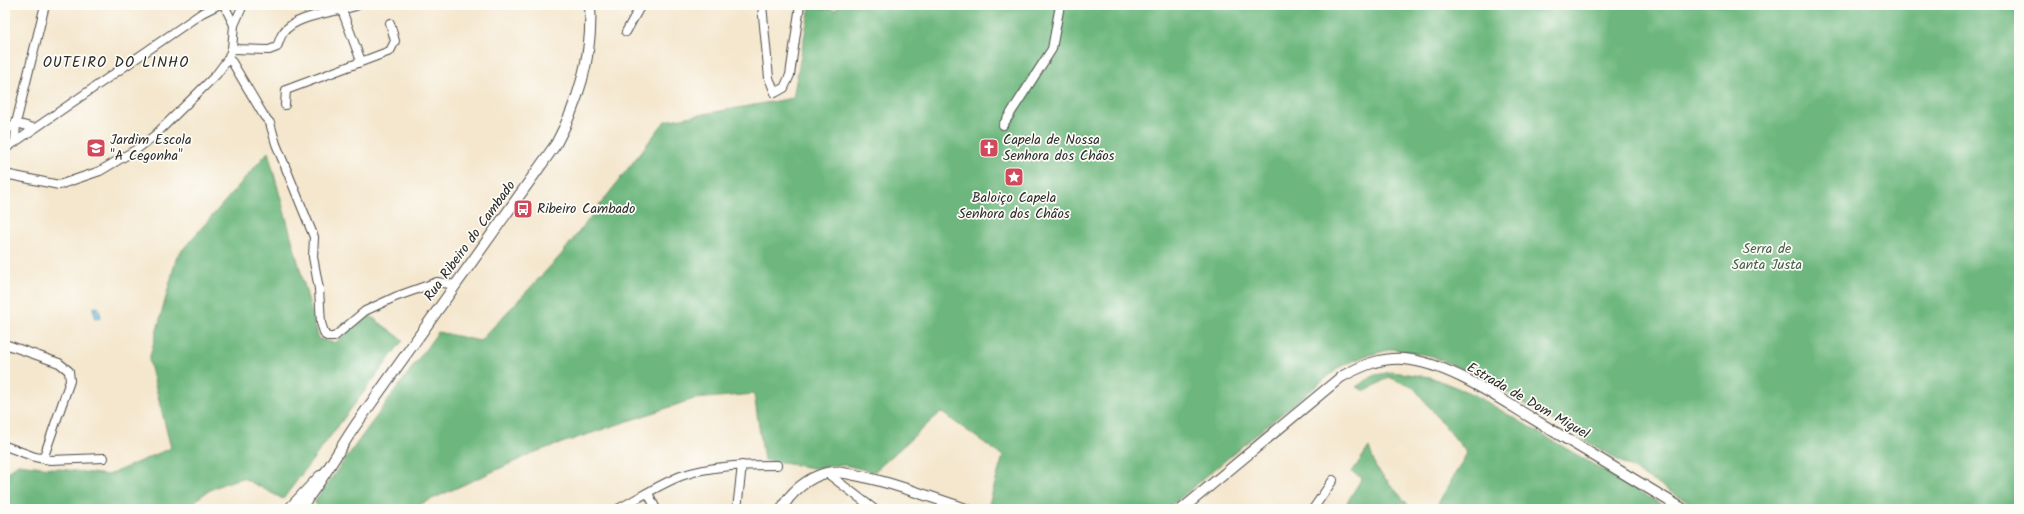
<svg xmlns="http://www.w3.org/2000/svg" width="2024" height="514" font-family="Kalam,sans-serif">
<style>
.forest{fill:#6db77e;stroke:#4c7154}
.water{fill:#68c1e6;stroke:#4a7688}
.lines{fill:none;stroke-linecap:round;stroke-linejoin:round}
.minor-casing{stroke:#494743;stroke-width:10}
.major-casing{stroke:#494743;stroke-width:12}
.minor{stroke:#fff;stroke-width:8}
.major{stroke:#fff;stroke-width:10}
.labels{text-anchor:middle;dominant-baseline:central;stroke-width:3.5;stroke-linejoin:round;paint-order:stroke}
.poi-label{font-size:14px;fill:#2b2b2b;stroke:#fdfcf7;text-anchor:start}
.street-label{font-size:14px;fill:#2b2b2b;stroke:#fdfcf7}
.park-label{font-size:14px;fill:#475e4a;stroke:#fdfcf7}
.neighbourhood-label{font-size:15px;letter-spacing:1px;fill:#2b2b2b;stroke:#fdfcf7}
</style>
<rect width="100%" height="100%" fill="#fdfcf7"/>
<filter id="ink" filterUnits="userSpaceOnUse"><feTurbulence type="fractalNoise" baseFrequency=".025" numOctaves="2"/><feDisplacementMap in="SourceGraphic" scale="8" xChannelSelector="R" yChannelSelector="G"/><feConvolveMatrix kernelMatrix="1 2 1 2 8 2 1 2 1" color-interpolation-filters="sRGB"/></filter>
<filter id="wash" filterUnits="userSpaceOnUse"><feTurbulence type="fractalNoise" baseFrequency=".012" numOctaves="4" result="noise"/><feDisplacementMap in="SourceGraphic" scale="16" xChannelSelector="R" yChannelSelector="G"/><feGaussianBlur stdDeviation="0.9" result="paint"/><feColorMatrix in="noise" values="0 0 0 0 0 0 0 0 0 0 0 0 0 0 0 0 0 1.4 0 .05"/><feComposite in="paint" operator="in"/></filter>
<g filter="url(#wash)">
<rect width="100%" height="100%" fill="#f4e7ce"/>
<g class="forest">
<polygon points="838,5 2019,5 2019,509 1699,509 1482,378 1432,356 1393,349 1365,356 1340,367 1270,423 1167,509 1003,509 989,504 1003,456 941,412 874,472 845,465 813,468 764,460 754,394 694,399 538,451 410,509 320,509 314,502 438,332 480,341 561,255 665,121 793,98 810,6 836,10"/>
<path d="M 268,152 L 319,339 L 335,343 L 369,315 L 403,340 L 283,499 L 243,478 C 222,483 202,491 188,509 L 5,509 L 5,474 L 18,464 L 108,475 L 171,448 L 149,360 L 177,256 Z"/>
<polygon points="1392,372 1430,377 1475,395 1669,509 1435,509 1467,453 1414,388 1389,377 1366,391 1356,387 1375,375"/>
<polygon points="1369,447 1376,468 1410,507 1414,509 1343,509 1362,478 1352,472"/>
</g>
<polygon class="water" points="98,307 101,317 96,319 93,308"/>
</g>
<g filter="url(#ink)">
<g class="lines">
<defs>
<g id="minor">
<polyline points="224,5 234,25"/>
<polyline points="340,5 361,61"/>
<polyline points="762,5 769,78 775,93 784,88 790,75 800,5"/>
<polyline points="626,32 641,5"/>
<path d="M 232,49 L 269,50 L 277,47 C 279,42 280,37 283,33 C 295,14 338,13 358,5"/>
<polyline points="228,59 232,62 264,116 270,123 276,144 314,237 313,257 319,289 321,323 325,335 329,337 334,337 365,311 395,297 437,282 456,285"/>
<polyline points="285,105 286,90 390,51 395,41 390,23"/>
<polyline points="16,123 34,128"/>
<polyline points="1003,125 1052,49 1060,5"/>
<polyline points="5,131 16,123"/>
<polyline points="15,142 16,123 45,5"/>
<polyline points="5,149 202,13 218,5"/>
<polyline points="5,174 59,185 100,171 137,149 154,136 216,75 228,59 232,49 234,25 243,5"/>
<polyline points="5,344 59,363 69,371 70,381 43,459"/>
<polyline points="5,446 35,457 50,460 104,458"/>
<polyline points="827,473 874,509"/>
<polyline points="648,493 656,509"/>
<path d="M 618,509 C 639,498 660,484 681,476 C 712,465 745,465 777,465"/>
<polyline points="737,509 742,465"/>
<polyline points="1313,509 1333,480"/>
</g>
<g id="major">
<polyline points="289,509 320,476"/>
<path d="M 299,509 C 321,484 336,454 355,426 L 556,144 C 579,101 593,54 590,5"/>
<path d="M 782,509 C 789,493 809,477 826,473 C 850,467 939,500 966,509"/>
<path d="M 1182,509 L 1341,377 C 1361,366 1381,357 1404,359 C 1450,363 1501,400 1540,423 C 1588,452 1635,480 1683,509"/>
</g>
</defs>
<use href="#minor" class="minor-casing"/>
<use href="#major" class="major-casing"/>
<use href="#minor" class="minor"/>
<use href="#major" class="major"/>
</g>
</g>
<defs>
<symbol id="school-square" viewBox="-11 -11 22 22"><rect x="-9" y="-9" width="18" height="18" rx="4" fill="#d1495b" stroke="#fdfcf7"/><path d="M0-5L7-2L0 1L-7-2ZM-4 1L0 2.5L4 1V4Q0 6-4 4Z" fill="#fff"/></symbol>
<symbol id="church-square" viewBox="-11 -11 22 22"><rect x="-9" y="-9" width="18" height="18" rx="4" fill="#d1495b" stroke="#fdfcf7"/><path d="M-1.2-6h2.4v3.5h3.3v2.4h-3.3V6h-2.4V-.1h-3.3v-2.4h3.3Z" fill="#fff"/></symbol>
<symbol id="sight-square" viewBox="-11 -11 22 22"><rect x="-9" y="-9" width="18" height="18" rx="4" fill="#d1495b" stroke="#fdfcf7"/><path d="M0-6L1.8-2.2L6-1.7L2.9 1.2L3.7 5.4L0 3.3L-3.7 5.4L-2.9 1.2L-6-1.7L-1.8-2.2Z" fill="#fff"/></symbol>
<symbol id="bus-square" viewBox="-11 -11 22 22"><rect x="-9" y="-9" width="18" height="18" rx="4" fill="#d1495b" stroke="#fdfcf7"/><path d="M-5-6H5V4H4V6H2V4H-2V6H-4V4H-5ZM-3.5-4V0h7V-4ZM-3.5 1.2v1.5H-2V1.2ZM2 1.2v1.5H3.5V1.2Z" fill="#fff"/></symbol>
</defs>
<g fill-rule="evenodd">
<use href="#school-square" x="85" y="137" width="22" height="22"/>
<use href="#church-square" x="978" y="137" width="22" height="22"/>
<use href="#sight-square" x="1003" y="166" width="22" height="22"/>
<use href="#bus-square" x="512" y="198" width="22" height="22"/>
</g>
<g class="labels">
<g class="poi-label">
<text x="110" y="140">Jardim Escola<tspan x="110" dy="16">"A Cegonha"</tspan></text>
<text x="1003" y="140">Capela de Nossa<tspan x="1003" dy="16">Senhora dos Chãos</tspan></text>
<text x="1014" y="198" text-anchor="middle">Baloiço Capela<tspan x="1014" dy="16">Senhora dos Chãos</tspan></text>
<text x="537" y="209">Ribeiro Cambado</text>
</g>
<g class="street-label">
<text transform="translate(470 241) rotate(-54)">Rua Ribeiro do Cambado</text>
<text transform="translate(1528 401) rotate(30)">Estrada de Dom Miguel</text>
</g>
<g class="park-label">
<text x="1767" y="249">Serra de<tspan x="1767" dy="16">Santa Justa</tspan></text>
</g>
<g class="neighbourhood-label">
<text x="116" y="63">OUTEIRO DO LINHO</text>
</g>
</g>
<rect width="2024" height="514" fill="none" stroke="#fdfcf7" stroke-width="20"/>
</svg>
